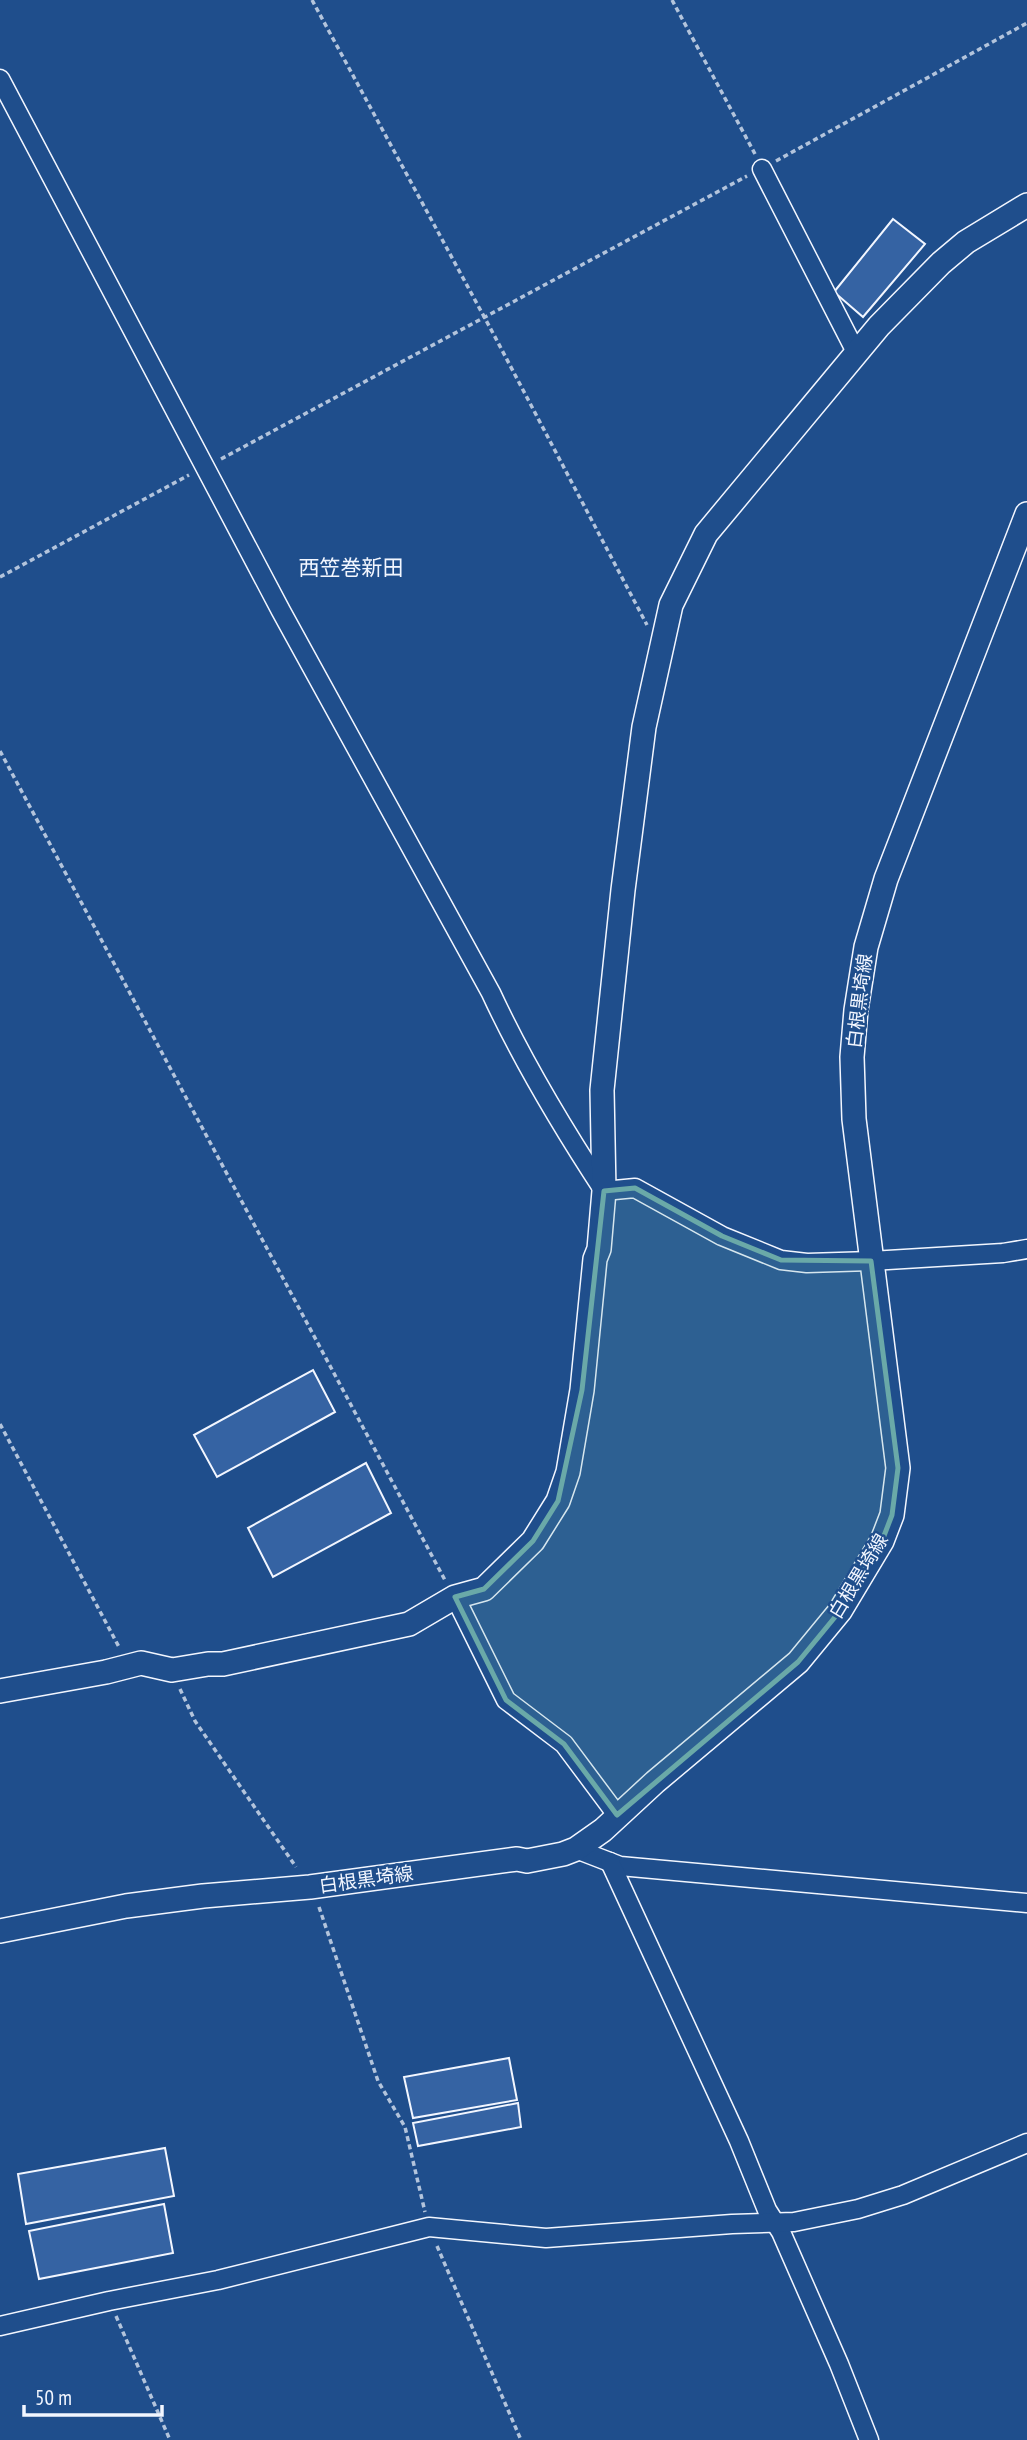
<svg xmlns="http://www.w3.org/2000/svg" width="1027" height="2440" font-family="'PT Sans Narrow','Noto Sans JP',sans-serif">
<style>
.building{fill:#3563a3;stroke:#f2f6ff;stroke-width:2}
.lines{fill:none;stroke-linecap:round;stroke-linejoin:round}
.street-casing{stroke:#f2f6ff;stroke-width:21}
.secondary-casing{stroke:#f2f6ff;stroke-width:26}
.path{stroke:#b3c4dc;stroke-width:3.5;stroke-dasharray:5 3.5;stroke-linecap:butt}
.street{stroke:#1f4e8c;stroke-width:18}
.secondary{stroke:#1f4e8c;stroke-width:23}
.marked{fill:#6aa9a8;fill-opacity:0.2;stroke:#6aa9a8;stroke-width:5;stroke-linejoin:round}
.labels{text-anchor:middle;dominant-baseline:central;stroke-width:5;stroke-linejoin:round;paint-order:stroke}
.street-label{font-size:19px;fill:#f2f6ff;stroke:#1f4e8c}
.neighbourhood-label{font-size:21px;fill:#f2f6ff;stroke:#1f4e8c}
</style>
<rect width="100%" height="100%" fill="#1f4e8c"/>
<g class="building">
<polygon points="893,219 925,244 863,317 834,292"/>
<polygon points="313,1370 335,1412 217,1477 194,1435"/>
<polygon points="366,1463 391,1513 273,1577 248,1528"/>
<polygon points="509,2058 517,2100 413,2118 404,2077"/>
<polygon points="518,2103 521,2127 418,2146 413,2123"/>
<polygon points="165,2148 174,2196 26,2224 18,2174"/>
<polygon points="164,2204 173,2253 39,2279 29,2231"/>
</g>
<g class="lines">
<defs>
<g id="street">
<path d="M 0,79 L 281,611 L 491,993 C 523,1062 562,1127 604,1191 L 635,1188 L 722,1236 L 781,1260 L 807,1263 L 871,1261 L 1003,1253 L 1027,1249"/>
<polyline points="762,169 857,354"/>
<polyline points="455,1597 506,1700 564,1744 617,1815"/>
<polyline points="576,1849 620,1866 1027,1903"/>
<polyline points="610,1862 739,2141 767,2210 781,2232 839,2364 869,2440"/>
<polyline points="0,2326 109,2301 218,2280 429,2227 546,2238 732,2224 794,2222 858,2209 903,2195 1027,2143"/>
</g>
<g id="secondary">
<polyline points="0,1691 106,1672 141,1663 172,1670 208,1664 223,1664 409,1624 455,1597 484,1589 533,1541 558,1501 568,1472 582,1390 595,1259 599,1249 604,1191 602,1090 623,890 644,727 671,605 706,534 879,326 941,263 966,242 1027,205"/>
<polyline points="0,1931 126,1906 203,1896 310,1887 517,1859 527,1861 563,1854 576,1849 603,1830 655,1782 798,1662 840,1611 882,1541 892,1515 898,1468 854,1119 852,1057 856,1010 866,947 886,879 1027,514"/>
</g>
</defs>
<use href="#street" class="street-casing"/>
<use href="#secondary" class="secondary-casing"/>
<g class="path">
<polyline points="312,0 494,335 647,625"/>
<polyline points="672,0 755,154"/>
<polyline points="776,161 1027,23"/>
<polyline points="221,459 747,176"/>
<polyline points="0,577 189,475"/>
<polyline points="0,751 446,1582"/>
<polyline points="0,1424 119,1647"/>
<polyline points="180,1689 195,1721 296,1867"/>
<polyline points="319,1907 378,2081 405,2127 425,2212"/>
<polyline points="437,2246 521,2440"/>
<polyline points="116,2316 170,2440"/>
</g>
<use href="#street" class="street"/>
<use href="#secondary" class="secondary"/>
</g>
<path class="marked" d="M 635,1188 L 722,1236 L 781,1260 L 871,1261 L 898,1468 L 892,1515 L 882,1541 L 840,1611 L 798,1662 L 617,1815 L 564,1744 L 506,1700 L 455,1597 L 484,1589 L 533,1541 L 558,1501 L 582,1390 L 604,1191 Z"/>
<g class="labels">
<g class="street-label">
<text transform="translate(859 1001) rotate(-83)">白根黒埼線</text>
<text transform="translate(858 1576) rotate(-59)">白根黒埼線</text>
<text transform="translate(366 1879) rotate(-8)">白根黒埼線</text>
</g>
<g class="neighbourhood-label">
<text x="351" y="567">西笠巻新田</text>
</g>
</g>
<path d="M24 2405v10h138v-10" fill="none" stroke="#f2f6ff" stroke-width="3.5"/>
<text x="35" y="2405" font-size="21" fill="#f2f6ff" stroke="#1f4e8c" stroke-width="5" paint-order="stroke">50 m</text>
</svg>
